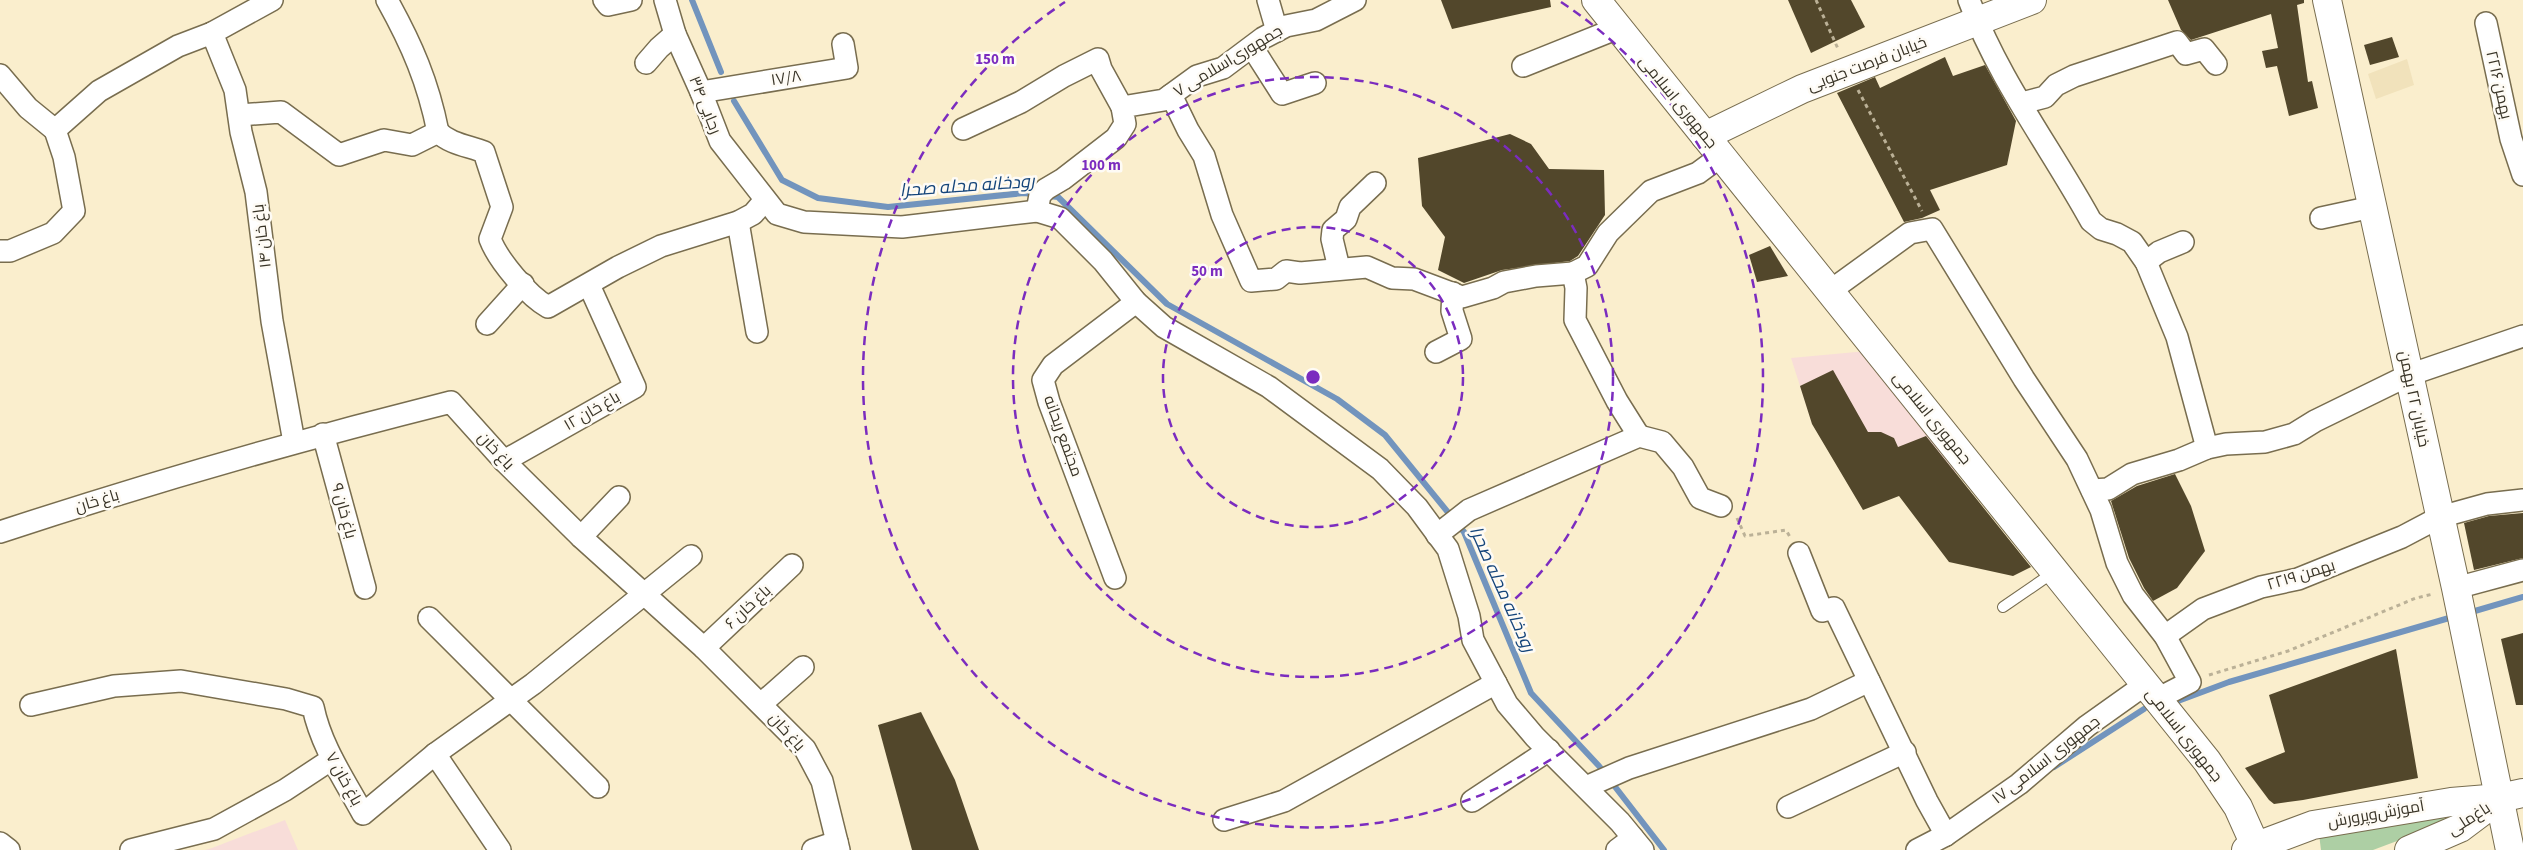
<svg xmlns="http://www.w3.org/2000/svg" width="2523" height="850" font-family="'Source Sans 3',Cairo,sans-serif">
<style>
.built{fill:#f1e2bb}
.education{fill:#f8ddd9}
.green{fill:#adcfa4}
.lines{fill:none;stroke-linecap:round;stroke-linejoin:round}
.stream{stroke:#7294bd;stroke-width:6}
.building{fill:#52472b}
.lane-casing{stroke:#786d4f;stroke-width:12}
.street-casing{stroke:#786d4f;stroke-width:24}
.secondary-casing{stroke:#786d4f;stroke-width:30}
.path{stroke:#bbb197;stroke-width:3;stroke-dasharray:4 4;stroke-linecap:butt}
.lane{stroke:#fff;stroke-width:10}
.street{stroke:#fff;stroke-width:21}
.secondary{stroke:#fff;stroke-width:28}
.ring{fill:none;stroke:#7b2cbf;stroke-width:2.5;stroke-dasharray:9 6}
.labels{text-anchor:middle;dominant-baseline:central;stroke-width:5;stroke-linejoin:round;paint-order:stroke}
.street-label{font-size:16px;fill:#393427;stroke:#fefbf5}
.water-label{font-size:18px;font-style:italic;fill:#15457a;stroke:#fefbf5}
.centre{fill:#7b2cbf;stroke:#fefbf5;stroke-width:2.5}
.ring-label{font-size:15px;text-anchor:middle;font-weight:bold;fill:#7b2cbf;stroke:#fefbf5;stroke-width:5;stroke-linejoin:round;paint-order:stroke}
</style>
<rect width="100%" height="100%" fill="#faeecd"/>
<polygon class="built" points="2407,59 2414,85 2376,99 2368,74"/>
<g class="education">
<polygon points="1867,351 1960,472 1863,509 1812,423 1791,358"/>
<polygon points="285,820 298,850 205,850 212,848"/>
</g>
<polygon class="green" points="2457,810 2461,817 2373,850 2321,850 2319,834"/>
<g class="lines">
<g class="stream">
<polyline points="692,0 721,72"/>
<polyline points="734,101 782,180 818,198 888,207 1024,193 1058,197 1167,304 1337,399 1385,435 1464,532 1531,693 1599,766 1664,850"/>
<polyline points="2468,613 2523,597"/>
<polyline points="2178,701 2229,682 2456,616"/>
<polyline points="2054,767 2144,709"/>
</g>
</g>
<g class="building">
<polygon points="1441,0 1550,0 1551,7 1452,29"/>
<polygon points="1788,0 1851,0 1865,27 1811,53"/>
<polygon points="2168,0 2304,0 2304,3 2297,5 2308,82 2312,81 2318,108 2289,116 2277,66 2266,68 2262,51 2278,48 2271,14 2191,40 2181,30"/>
<polygon points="2392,37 2399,57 2370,65 2364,45"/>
<polygon points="1945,57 1953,76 1985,65 2016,121 2007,165 1930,190 1940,210 1922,218 1904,222 1837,93 1875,77 1880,88"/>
<polygon points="1510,134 1531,144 1549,169 1604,170 1605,215 1578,256 1570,261 1502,270 1464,283 1438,270 1445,237 1422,206 1418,158"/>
<polygon points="1770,246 1788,276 1757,282 1749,255"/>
<polygon points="1833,370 1868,432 1881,432 1894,438 1898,447 1926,436 2031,567 2013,576 1949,562 1899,496 1863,510 1812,424 1800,386"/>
<polygon points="2175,474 2191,506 2205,551 2177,588 2153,601 2144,588 2129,558 2111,501 2137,486"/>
<polygon points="2523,513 2523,558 2474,570 2464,523 2489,516"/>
<polygon points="2523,633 2523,705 2516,705 2501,639"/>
<polygon points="2396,649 2418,778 2303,800 2274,804 2269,800 2245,768 2285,752 2269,695"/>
<polygon points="921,712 955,780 979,850 912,850 878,725"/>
</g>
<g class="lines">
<defs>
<polyline id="lane" points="2003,607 2054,572"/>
<g id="street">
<polyline points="604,0 608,5 631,0"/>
<polyline points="665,0 675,34 701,92 720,141 777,214 804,222 902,227 1037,211 1060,218 1103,261 1136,302 1164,327 1269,387 1380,469 1417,507 1448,549 1469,616 1473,640 1507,704 1535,737 1620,822 1643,850"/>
<polyline points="1268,0 1277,31"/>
<path d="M 1969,0 C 1998,79 2051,148 2091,221 L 2101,229 L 2117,234 L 2132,242 L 2146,262 L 2177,337 L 2207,448"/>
<polyline points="2486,23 2511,139 2523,175"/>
<polyline points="212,33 235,90 241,132 256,192 272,321 294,442"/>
<polyline points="1252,47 1282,94 1315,83"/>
<polyline points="646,63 659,48 675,34"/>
<polyline points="1523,66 1618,28"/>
<polyline points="0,75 28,108 55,130"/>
<polyline points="701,92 847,68 843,44"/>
<polyline points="1171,95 1188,130 1204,156 1222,215 1251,281 1276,279 1286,271 1300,273 1367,267 1392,278 1414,279 1462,297 1493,288 1504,282 1536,276 1573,273"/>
<polyline points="2022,103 2045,97 2056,85 2074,76 2177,42 2186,54 2204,49 2216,64"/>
<path d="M 239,115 L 281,112 L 339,155 L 384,140 L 412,145 L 438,132 C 428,82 412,45 387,0"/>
<polyline points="963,129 1021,102 1064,76 1098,59 1101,69 1122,107"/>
<path d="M 438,132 C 450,144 469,146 484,152 L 502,207 L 490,239 C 498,260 528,296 548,307 L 618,267 L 661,246 L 738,222 L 753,214 L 765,200"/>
<polyline points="1037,211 1040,195 1046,189 1063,179 1116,138 1125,124 1122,107 1164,100 1197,76 1223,68 1263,38 1286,26 1316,20 1355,0"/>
<polyline points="2321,218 2372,207"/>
<polyline points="738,222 757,332"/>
<polyline points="0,251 10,251 53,233 74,211 64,157 55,130 99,91 178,46 212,33 272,0"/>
<polyline points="2146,262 2159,252 2183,242"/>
<polyline points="1339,268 1332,239 1333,230 1346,219 1350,207 1375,183"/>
<polyline points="1830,291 1910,233 1932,229 2024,379 2077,459 2101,510 2117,563 2133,595 2165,636 2190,682 2157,699"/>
<polyline points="487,324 523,284"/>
<polyline points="1436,352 1461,339 1452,311 1453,293"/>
<polyline points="323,434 365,588"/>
<polyline points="1639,436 1617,401 1575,320 1576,288 1573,273 1587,266 1608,233 1651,191 1698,173 1721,156"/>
<polyline points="504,461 635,387 589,285"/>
<polyline points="2092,490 2108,489 2132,474 2179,460 2207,448 2226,444 2265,442 2294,434 2315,421 2409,375 2523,336"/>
<path d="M 0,532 C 149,483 299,440 451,402 L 504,461 L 581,537 L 704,648 L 805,749 L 822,781 L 839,850"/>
<polyline points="1437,535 1469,510 1639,436 1662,442 1683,467 1700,498 1721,506"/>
<polyline points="581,537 619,497"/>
<polyline points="1799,553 1822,611 1834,608 1927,801 1946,835"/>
<polyline points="1115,578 1049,402 1043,380 1053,365 1136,302"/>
<polyline points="2456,588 2523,570"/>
<polyline points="429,618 598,787"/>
<polyline points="2165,636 2203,609 2261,587 2298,579 2402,537 2440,517 2487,504 2523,500"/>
<polyline points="704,648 792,565"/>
<polyline points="761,704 803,667"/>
<path d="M 31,705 L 114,686 L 181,681 L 286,699 L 313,707 C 321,746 344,779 363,814 L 435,754 L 533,684 L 691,556"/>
<polyline points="435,754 500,850"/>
<polyline points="1586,787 1629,768 1811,709 1869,681"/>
<polyline points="1472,801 1549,750"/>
<polyline points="1788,807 1905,752"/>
<polyline points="1224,820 1284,801 1496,683"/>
<polyline points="0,843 9,850"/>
<polyline points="131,850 214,829 285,790 332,759"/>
<polyline points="813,850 837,842"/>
<polyline points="1617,850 1633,838"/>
<polyline points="1917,850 1946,835 2019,784 2087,726 2146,684"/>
</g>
<g id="secondary">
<polyline points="1596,0 2207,761 2238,807 2255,845"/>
<polyline points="2327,0 2456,588 2510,850"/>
<polyline points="1705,136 1802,89 2032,0"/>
<polyline points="2246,850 2313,825 2451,802 2500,798 2523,793"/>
<polyline points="2409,850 2460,828 2500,798"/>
</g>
</defs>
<use href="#lane" class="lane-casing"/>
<use href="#street" class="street-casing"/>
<use href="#secondary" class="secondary-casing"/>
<g class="path">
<polyline points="1816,0 1839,51"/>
<polyline points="1858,90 1922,211"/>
<polyline points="1737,518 1745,536 1786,530 1790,537"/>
<polyline points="2209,675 2288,651 2416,598 2433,594"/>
</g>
<use href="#lane" class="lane"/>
<use href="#street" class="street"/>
<use href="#secondary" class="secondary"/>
</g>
<g class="ring">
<circle cx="1313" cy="377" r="150"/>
<circle cx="1313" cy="377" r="300"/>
<path d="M1561 2A450 450 0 1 1 1065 2"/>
</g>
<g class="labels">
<g class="street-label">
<text transform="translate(1228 61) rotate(-31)">جمهوری‌اسلامی ۷</text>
<text transform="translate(1867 64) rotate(-21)">خیابان فرصت جنوبی</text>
<text transform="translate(786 78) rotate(-9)">۱۷/۸</text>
<text transform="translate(2499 85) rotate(77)">۲۲بهمن ۱۶</text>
<text transform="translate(1678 102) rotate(51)">جمهوری اسلامی</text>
<text transform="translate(705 105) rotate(68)">رجایی ۳۴</text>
<text transform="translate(262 236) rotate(-97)">باغ خان ۱۴</text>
<text transform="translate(2414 399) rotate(78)">خیابان ۲۲ بهمن</text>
<text transform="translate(592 411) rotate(-30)">باغ خان ۱۲</text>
<text transform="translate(1932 418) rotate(51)">جمهوری اسلامی</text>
<text transform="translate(1063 436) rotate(70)">مجتمع ریحانه</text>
<text transform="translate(496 451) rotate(47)">باغ خان</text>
<text transform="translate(97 501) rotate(-17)">باغ خان</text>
<text transform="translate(344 511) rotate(75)">باغ خان ۹</text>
<text transform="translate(2301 575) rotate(-17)">۲۲بهمن ۱۹</text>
<text transform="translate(748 607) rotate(-43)">باغ خان ۶</text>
<text transform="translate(787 732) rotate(48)">باغ خان</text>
<text transform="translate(2184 735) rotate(52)">جمهوری اسلامی</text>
<text transform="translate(2046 760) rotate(-38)">جمهوری اسلامی ۱۷</text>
<text transform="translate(344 779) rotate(61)">باغ خان ۷</text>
<text transform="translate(2376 814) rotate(-10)">آموزش‌و‌پرورش</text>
<text transform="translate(2469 819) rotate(-33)">باغ‌ملی</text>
</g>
<g class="water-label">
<text transform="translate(967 186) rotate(-4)">رودخانه محله صحرا</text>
<text transform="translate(1502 589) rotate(66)">رودخانه محله صحرا</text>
</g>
</g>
<circle cx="1313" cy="377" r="8" class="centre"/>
<g class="ring-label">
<text x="995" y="64">150 m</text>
<text x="1101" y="170">100 m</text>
<text x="1207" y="276">50 m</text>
</g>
</svg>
